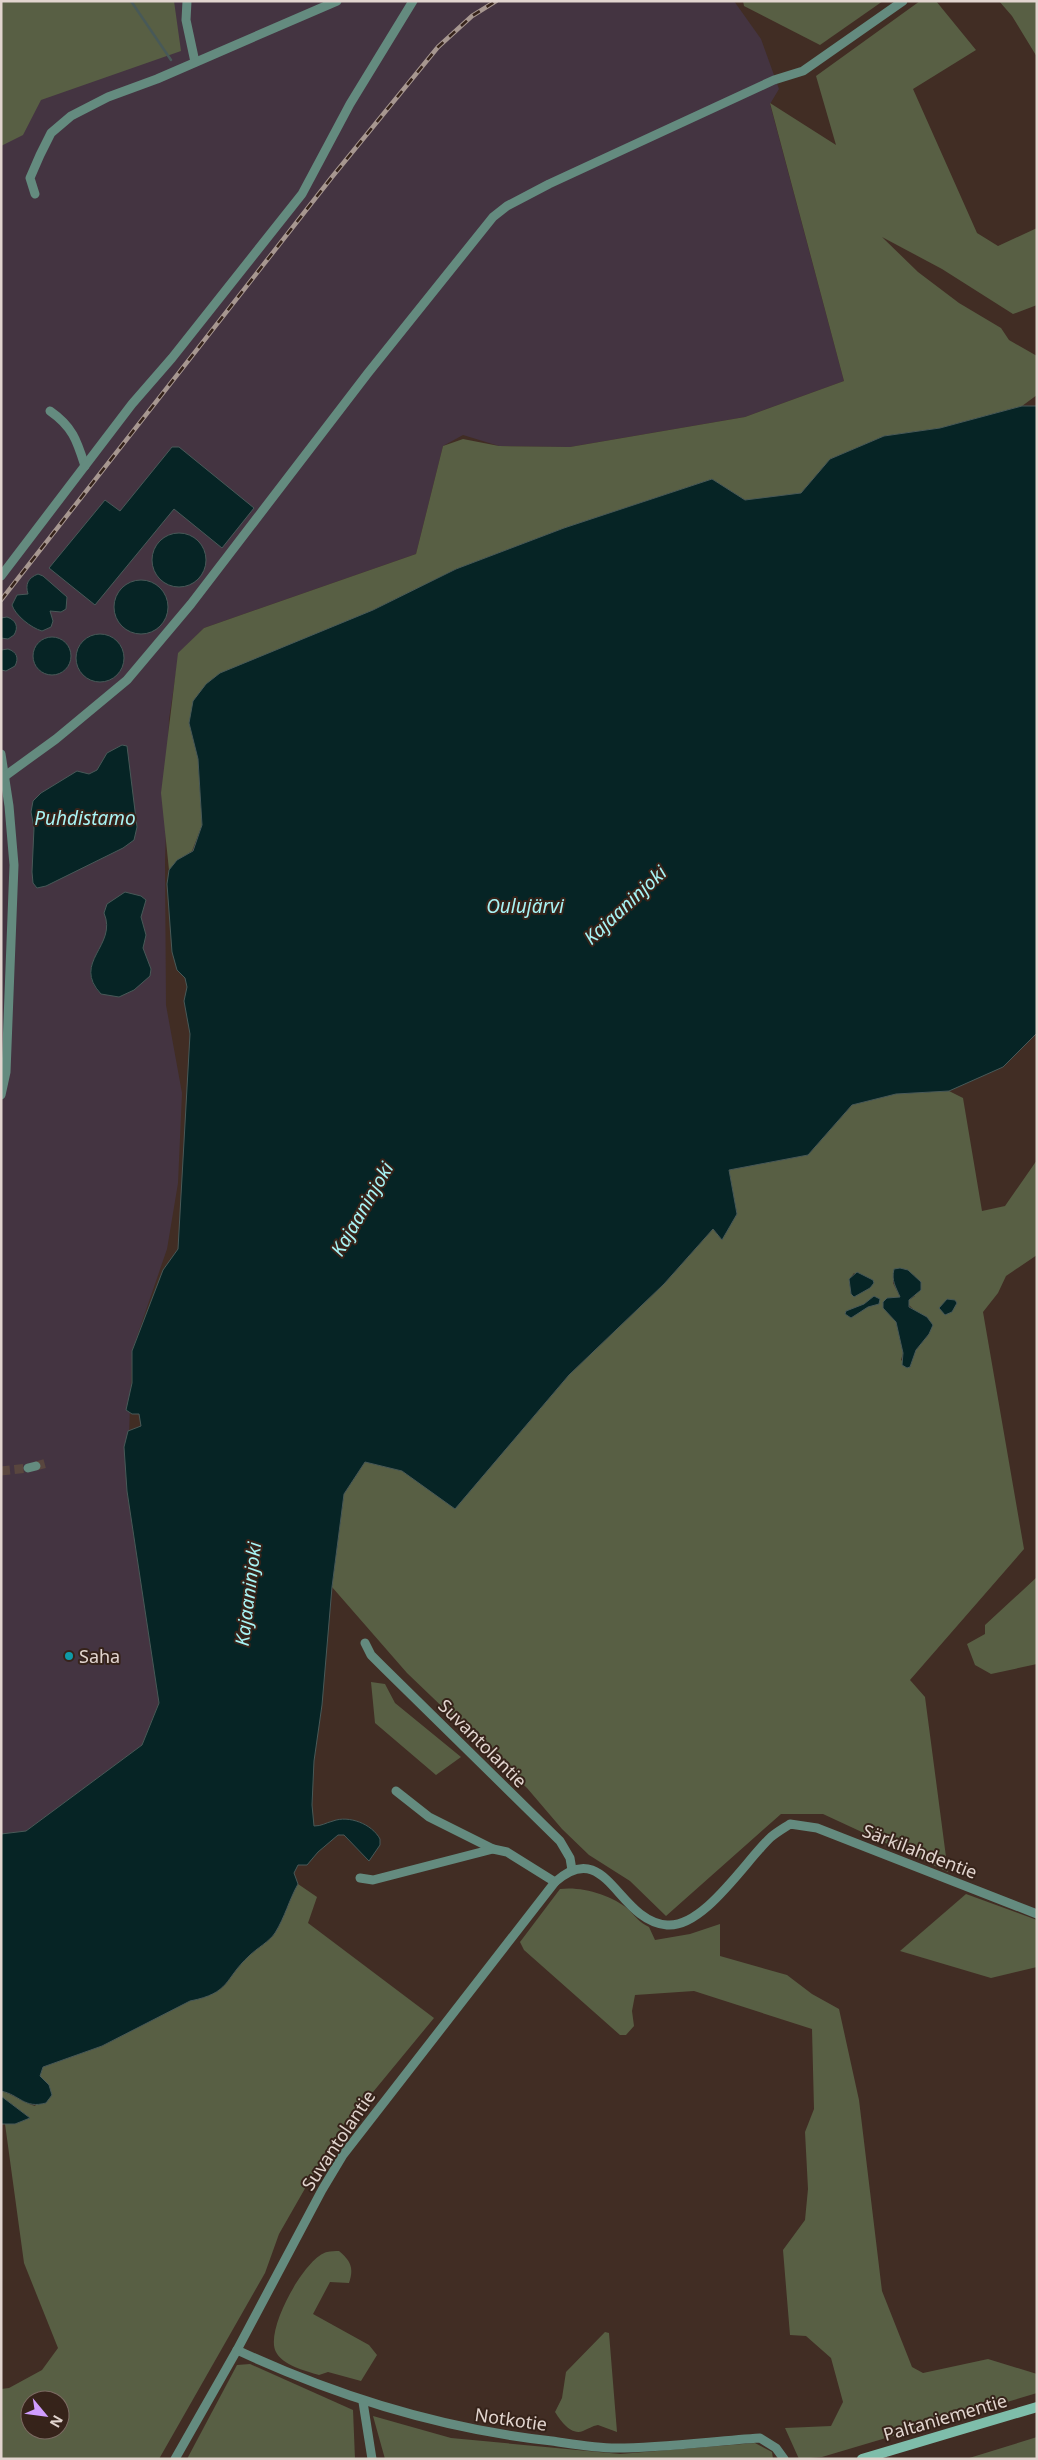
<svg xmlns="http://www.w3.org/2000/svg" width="1038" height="2460" font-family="'Noto Sans',sans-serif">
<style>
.industrial{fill:#443441}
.green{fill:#585f44;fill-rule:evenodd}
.water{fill:#062425;stroke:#485958}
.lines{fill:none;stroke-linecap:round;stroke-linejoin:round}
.stream{stroke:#485958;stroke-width:2.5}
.street-tunnel{stroke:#59463e;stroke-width:9;stroke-dasharray:9 4.5;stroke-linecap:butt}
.street{stroke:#648b7f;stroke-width:9}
.secondary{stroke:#7ebdaa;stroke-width:10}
.rail-casing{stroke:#a79790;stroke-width:4.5}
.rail{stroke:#36231a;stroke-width:2.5;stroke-dasharray:8;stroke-linecap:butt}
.culture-dot{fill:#0f9aa8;stroke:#36231a;stroke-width:2}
.labels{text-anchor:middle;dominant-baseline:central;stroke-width:4;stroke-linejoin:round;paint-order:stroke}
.poi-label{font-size:18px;fill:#e2d5cf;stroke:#36231a;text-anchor:start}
.street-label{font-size:18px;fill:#e2d5cf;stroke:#36231a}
.water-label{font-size:19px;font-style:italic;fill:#a8f4f5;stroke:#36231a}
</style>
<rect width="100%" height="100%" fill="#412d24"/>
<polygon class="industrial" points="1,1 734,1 761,39 779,89 770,104 844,381 745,417 570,447 499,446 463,435 443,446 416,554 204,628 179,653 169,719 165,863 166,1005 182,1093 178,1183 167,1249 132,1351 127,1491 159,1702 142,1745 26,1831 1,1834"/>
<g class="green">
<polygon points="1,1 174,1 181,51 41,100 23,135 1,146"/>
<polygon points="743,1 883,1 820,45 744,6"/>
<polygon points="920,1 936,1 976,50 913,89 977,233 998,246 1037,228 1037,305 1013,314 942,269 882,237 918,272 959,303 1001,328 1009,340 1037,356 1037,395 1022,406 940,428 884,436 830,459 801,493 745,500 712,479 564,528 456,569 373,610 189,723 198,759 202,825 192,851 178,860 169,870 161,793 178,653 204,628 416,554 443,446 463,439 499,446 570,447 745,417 844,381 770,103 836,145 816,76"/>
<polygon points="999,1 1037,1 1037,57 1012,16"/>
<path d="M 949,1091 L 963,1098 L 982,1211 L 1005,1206 L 1037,1160 L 1037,1255 L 1006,1276 L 998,1293 L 983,1312 L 1024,1549 L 910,1680 L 925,1697 L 948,1872 L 823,1814 L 781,1814 L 666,1916 L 630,1881 L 589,1855 L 562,1829 L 527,1788 L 407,1673 L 332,1587 L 344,1494 L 365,1462 L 402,1471 L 455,1508 L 569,1375 L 664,1284 L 713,1229 L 722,1240 L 737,1214 L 729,1170 L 808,1155 L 852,1105 L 896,1094 ZM 900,1268 L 915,1276 L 915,1296 L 909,1300 L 908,1304 L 916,1312 L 927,1317 L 929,1334 L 916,1350 L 910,1367 L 901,1360 L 903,1353 L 896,1322 L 883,1308 L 891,1298 L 898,1299 L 900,1297 L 893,1283 L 893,1274 ZM 854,1273 L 870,1288 L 851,1294 L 849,1280 Z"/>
<polygon points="1037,1577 1037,1664 991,1674 975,1665 967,1644 985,1634 985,1625"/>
<polygon points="371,1682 385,1684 395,1703 461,1757 436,1775 375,1723"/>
<path d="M 298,1884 L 317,1897 L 308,1923 L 434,2018 L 331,2143 L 279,2234 L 265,2273 L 159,2459 L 1,2459 L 1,2389 L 9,2388 L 42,2370 L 58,2348 L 24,2263 L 5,2124 L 15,2124 L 30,2118 L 1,2096 L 1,2091 C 13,2094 23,2103 35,2106 L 49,2085 L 40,2076 L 43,2067 L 102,2046 L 191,2000 C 231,1993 224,1979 249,1956 C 257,1948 269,1942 275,1933 C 285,1917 289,1900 298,1884 ZM 30,2400 L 60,2400 L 60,2430 L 30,2430 Z"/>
<path d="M 560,1889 C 581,1886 612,1895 628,1909 C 635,1916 640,1923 649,1927 L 655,1940 L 690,1934 L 720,1924 L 720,1956 L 787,1975 L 812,1994 L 839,2009 L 859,2100 L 882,2291 L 912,2367 L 923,2373 L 988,2359 L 1037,2374 L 1037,2393 L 822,2457 L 799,2459 L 785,2428 L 831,2426 L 843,2402 L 831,2358 L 806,2336 L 790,2335 L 783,2250 L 805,2220 L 808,2189 L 805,2132 L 814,2109 L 812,2029 L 694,1991 L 635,1995 L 632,2011 L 634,2026 L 626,2035 L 620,2035 L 524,1950 L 520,1942 Z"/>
<polygon points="966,1894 1037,1920 1037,1967 991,1978 900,1951"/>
<path d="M 339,2251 C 351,2261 354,2268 349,2283 L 330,2282 L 313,2314 L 369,2345 L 377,2355 L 361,2381 L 328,2372 L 319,2375 C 306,2371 282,2365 276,2352 C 264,2331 305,2257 327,2252 C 331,2251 335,2251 339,2251 Z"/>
<path d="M 605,2332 L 609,2333 L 617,2432 L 598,2425 C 592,2426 588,2429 583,2431 C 571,2436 560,2420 555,2412 L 562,2398 L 566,2372 Z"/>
<polygon points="250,2364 353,2410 355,2459 187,2459 237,2365"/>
<polygon points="373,2416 451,2438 620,2454 755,2443 772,2452 773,2459 385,2459"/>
<polygon points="1037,2437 1037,2459 966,2459"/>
</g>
<g class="water">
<path d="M 1022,406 L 1037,406 L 1037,1033 L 1003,1067 L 949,1091 L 896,1094 L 852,1105 L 808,1155 L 729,1170 L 737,1214 L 722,1240 L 713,1229 L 664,1284 L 569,1375 L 455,1509 L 402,1471 L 365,1462 L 344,1494 L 332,1587 L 322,1705 L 314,1761 L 312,1805 L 314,1826 C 322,1826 325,1823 333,1821 C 349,1815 372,1824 380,1839 L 380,1845 L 369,1861 L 344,1835 L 338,1835 L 318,1852 L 307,1865 L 298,1865 L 294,1873 L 298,1884 C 289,1900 285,1917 275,1933 C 269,1942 257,1948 249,1956 C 224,1979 231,1993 190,2001 L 102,2046 L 43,2067 L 40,2076 L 49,2085 L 52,2095 L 46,2103 C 24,2109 20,2095 1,2091 L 1,1834 L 26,1831 L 142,1745 L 159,1703 L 127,1491 L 124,1447 L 128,1431 L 141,1426 L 139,1414 L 132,1414 L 126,1410 L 132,1383 L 132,1351 L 163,1270 L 178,1249 L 190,1034 L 184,1001 L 187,987 L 185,978 L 177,970 L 172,952 L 167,884 L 169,870 L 177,860 L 193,851 L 202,825 L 198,759 L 189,723 L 193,701 L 206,684 L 220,673 L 373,610 L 456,569 L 564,528 L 712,479 L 745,500 L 801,493 L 830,459 L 884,436 L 940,428 Z"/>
<polygon points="172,447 179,447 254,508 222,548 174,509 95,605 49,568 105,500 120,511"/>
<circle cx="179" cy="560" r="27"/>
<path d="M 38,574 L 43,576 L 67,597 L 66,609 L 61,612 L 50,611 L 53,621 L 51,627 L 42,631 C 31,628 15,615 12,605 L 17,595 L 28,594 C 25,584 28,578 38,574 Z"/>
<circle cx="141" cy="607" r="27"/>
<path d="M 7,617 C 16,620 19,627 14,635 L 8,639 L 1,638 L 1,618 Z"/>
<circle cx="100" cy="658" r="24"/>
<circle cx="52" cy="656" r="19"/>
<path d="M 8,649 C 17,652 19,658 15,666 L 6,671 L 1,670 L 1,650 Z"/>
<polygon points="122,745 127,746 137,827 134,840 123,848 46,886 37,888 33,883 32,872 34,828 31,812 33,801 41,793 77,771 89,774 97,770 107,753"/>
<path d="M 125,892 L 141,896 L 146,900 L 141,917 L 146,935 L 143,948 L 151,969 L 150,976 L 134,990 L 119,997 L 101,994 C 71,962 118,946 104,913 L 107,904 Z"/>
<path d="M 900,1268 L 908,1270 L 921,1282 L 921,1290 L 909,1300 L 909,1307 L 927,1317 L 933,1325 L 929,1334 L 916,1350 L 910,1367 L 907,1368 L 902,1365 L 903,1353 L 896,1322 L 883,1308 L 883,1302 L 887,1298 L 900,1297 C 896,1287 891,1281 894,1269 Z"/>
<polygon points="857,1272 873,1280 874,1283 870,1288 854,1297 851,1294 849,1279"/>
<polygon points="874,1296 880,1299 879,1304 868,1307 851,1318 845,1314 846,1311 864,1304"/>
<polygon points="947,1299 955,1300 957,1303 952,1312 945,1315 939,1308"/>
<polygon points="1,2096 30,2118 15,2124 1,2124"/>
</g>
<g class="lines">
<polyline class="stream" points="131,1 171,60"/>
<g class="street-tunnel">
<polyline points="36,1466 47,1463"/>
<polyline points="1,1471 28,1468"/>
</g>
<g class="street">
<polyline points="187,1 186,20 195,62"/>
<polyline points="35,194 30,178 40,155 51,133 71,116 108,97 157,79 337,1"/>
<path d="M 50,411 C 73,427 77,441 85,466"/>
<polyline points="1,576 132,404 172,358 302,194 350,104 413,1"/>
<polyline points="1,754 9,806 14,865 6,1072 1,1095"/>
<polyline points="1,781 5,776 56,739 127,680 191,604 368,373 493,217 507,206 549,184 774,80 803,71 903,1"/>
<polyline points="28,1468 36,1466"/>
<polyline points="365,1643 371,1655 383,1667 560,1841 570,1858 572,1870"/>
<polyline points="396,1791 429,1817 493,1849"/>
<polyline points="360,1878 373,1880 493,1849 507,1852 555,1882"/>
<path d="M 237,2350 C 338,2397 442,2429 552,2441 C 573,2444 595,2448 616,2448 C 664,2448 713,2441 760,2438 L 776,2448 L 784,2459"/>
<polyline points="363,2402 372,2459"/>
<path d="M 175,2459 L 237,2350 L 322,2190 L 343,2155 L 555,1882 C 607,1836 617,1921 667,1925 C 704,1928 746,1860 771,1837 C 777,1832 784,1828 790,1824 L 817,1828 L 1037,1914"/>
</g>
<polyline class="secondary" points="862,2459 1037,2407"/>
<defs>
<polyline id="rail" points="1,600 332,177 438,47 472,16 496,1"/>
</defs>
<use href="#rail" class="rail-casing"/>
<use href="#rail" class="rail"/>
</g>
<circle class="culture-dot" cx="69" cy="1656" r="5"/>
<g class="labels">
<g class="poi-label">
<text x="79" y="1656">Saha</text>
</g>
<g class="street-label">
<text transform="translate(483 1743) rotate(45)">Suvantolantie</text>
<text transform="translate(920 1851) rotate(21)">Särkilahdentie</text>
<text transform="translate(338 2140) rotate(-56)">Suvantolantie</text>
<text transform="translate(945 2417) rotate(-16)">Paltaniementie</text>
<text transform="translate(511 2419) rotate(8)">Notkotie</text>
</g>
<g class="water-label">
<text x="85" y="818">Puhdistamo</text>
<text transform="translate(625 905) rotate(-43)">Kajaaninjoki</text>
<text x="525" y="906">Oulujärvi</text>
<text transform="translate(362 1209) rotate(-60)">Kajaaninjoki</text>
<text transform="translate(248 1594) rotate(-83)">Kajaaninjoki</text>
</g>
</g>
<rect width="1038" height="2460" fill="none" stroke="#e2d5cf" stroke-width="5"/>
<g transform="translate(45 2415) rotate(119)"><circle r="24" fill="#36231a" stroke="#7b6a62"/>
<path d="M0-4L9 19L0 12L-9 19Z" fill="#d09dff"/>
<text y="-8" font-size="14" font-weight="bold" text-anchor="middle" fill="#e2d5cf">N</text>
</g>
</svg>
